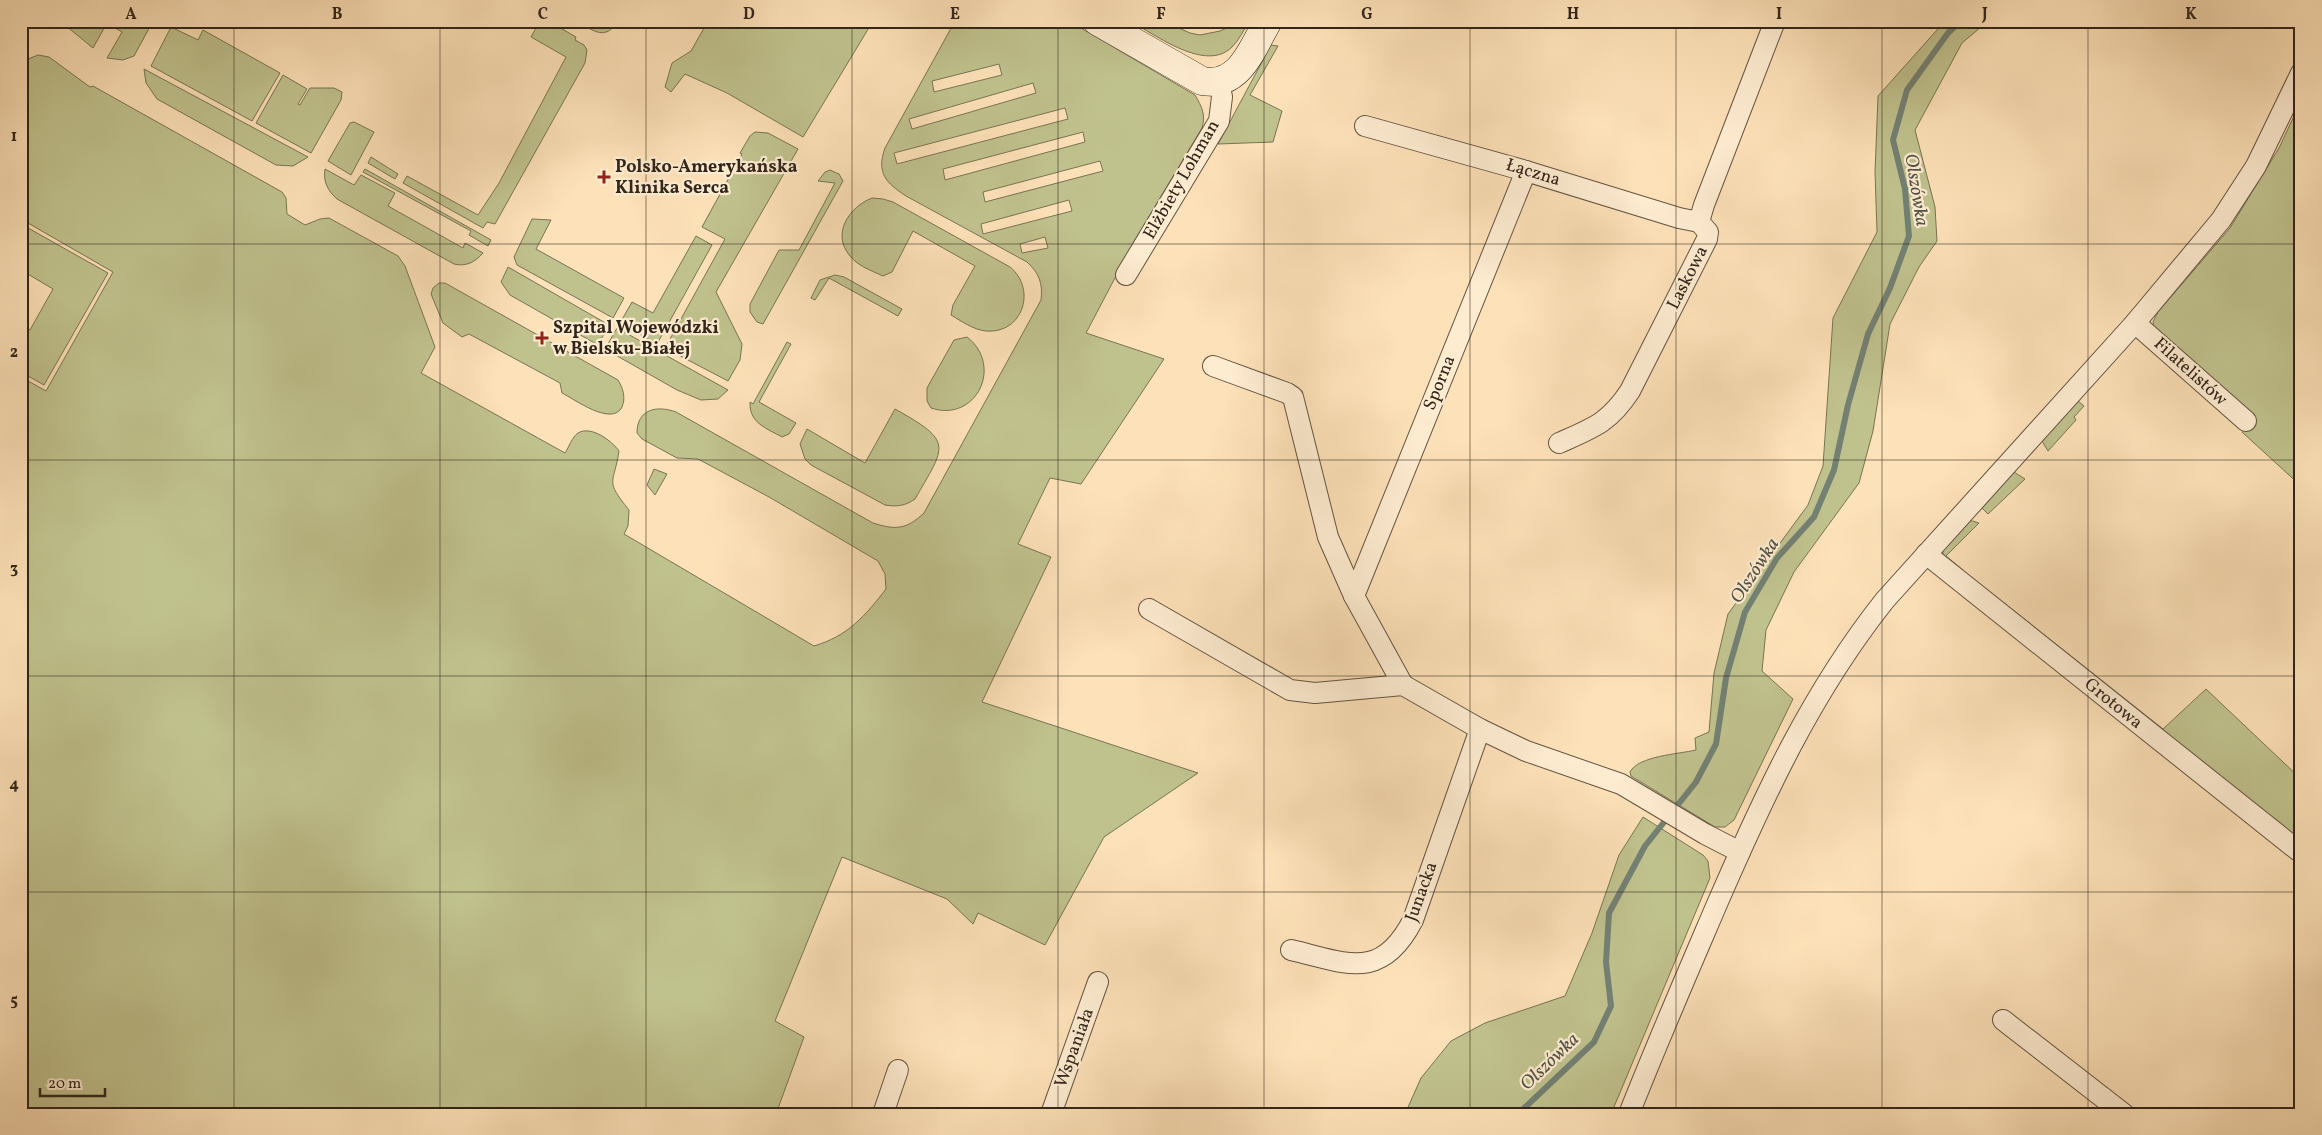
<svg xmlns="http://www.w3.org/2000/svg" width="2322" height="1135" font-family="Vollkorn,serif">
<style>
.green{fill:#c0c28e;stroke:#787454;fill-rule:evenodd}
.lines{fill:none;stroke-linecap:round;stroke-linejoin:round}
.stream{stroke:#738173;stroke-width:6}
.street-casing{stroke:#645442;stroke-width:22}
.secondary-casing{stroke:#31251b;stroke-width:29}
.street{stroke:#feecd1;stroke-width:20}
.secondary{stroke:#feecd1;stroke-width:28}
.grid{fill:none;stroke:#31251b;stroke-width:1;stroke-opacity:0.55}
.poi-dot{fill:#8f2418;stroke:#feecd1;stroke-width:2}
.labels{text-anchor:middle;dominant-baseline:central;stroke-width:4.5;stroke-linejoin:round;paint-order:stroke}
.poi-label{font-size:18px;font-weight:bold;fill:#31251b;stroke:#feecd1;text-anchor:start}
.street-label{font-size:18px;fill:#31251b;stroke:#feecd1}
.water-label{font-size:19px;font-style:italic;fill:#525347;stroke:#feecd1}
.neatline{fill:none;stroke:#31251b;stroke-width:2}
.grid-label{font-size:16px;text-anchor:middle;font-weight:bold;fill:#31251b}
</style>
<rect width="100%" height="100%" fill="#fde1b8"/>
<filter id="stains"><feTurbulence type="fractalNoise" baseFrequency=".004" numOctaves="4"/><feColorMatrix values="0 0 0 0 .2 0 0 0 0 .09 0 0 0 0 .02 0 0 0 .5 -.17"/></filter>
<radialGradient id="worn" r=".72"><stop offset=".6" stop-color="#630" stop-opacity="0"/><stop offset="1" stop-color="#630" stop-opacity=".3"/></radialGradient>
<g class="green">
<polygon points="60,21 153,21 134,56 123,60 107,58 122,32 107,23 93,48"/>
<path d="M 576,21 L 618,21 C 605,42 593,30 576,21 Z"/>
<polygon points="708,21 873,21 803,137 727,93 685,74 671,92 665,87 672,63 691,51"/>
<path d="M 955,21 L 1069,21 L 1195,95 C 1202,107 1206,115 1202,128 L 1135,240 L 1086,333 L 1164,359 L 1081,484 L 1050,478 L 1018,544 L 1051,557 L 982,702 L 1198,773 L 1104,837 L 1045,945 L 978,913 L 973,924 L 947,899 L 842,857 L 775,1021 L 804,1037 L 776,1114 L 745,1110 L 743,1114 L 21,1114 L 21,377 L 46,391 L 113,272 L 21,219 L 21,62 L 38,55 L 49,57 L 90,87 L 93,86 L 282,192 L 286,198 L 287,214 L 305,225 L 320,219 L 329,218 L 398,256 L 405,266 L 435,347 L 421,373 L 565,453 C 569,447 572,437 578,433 C 591,425 612,441 619,451 C 614,485 604,479 629,510 L 628,526 L 624,534 L 814,646 C 848,636 865,616 886,589 L 885,574 L 878,561 L 769,497 L 698,459 L 677,458 L 642,439 L 637,433 C 637,409 657,405 676,412 L 873,523 C 895,530 906,530 924,513 L 1041,300 C 1043,283 1039,273 1027,262 L 906,196 C 886,183 876,173 885,148 ZM 999,64 L 1002,75 L 934,92 L 932,81 ZM 1033,83 L 1036,93 L 912,129 L 909,119 ZM 1065,108 L 1068,119 L 897,164 L 894,153 ZM 1083,132 L 1085,142 L 945,180 L 943,169 ZM 1100,161 L 1103,171 L 985,202 L 983,192 ZM 1069,200 L 1072,211 L 983,234 L 981,224 ZM 1045,237 L 1048,248 L 1022,253 L 1020,244 Z"/>
<path d="M 1130,21 L 1163,21 L 1190,33 L 1200,35 L 1220,31 L 1242,21 L 1249,21 C 1244,30 1239,40 1232,47 C 1206,73 1156,35 1130,21 Z"/>
<polygon points="1199,21 1234,21 1218,27 1195,27"/>
<path d="M 1945,21 L 1988,21 L 1962,43 L 1915,130 L 1935,207 L 1937,241 L 1919,267 L 1890,324 L 1873,431 L 1859,483 L 1794,572 L 1766,630 L 1762,671 L 1793,699 L 1734,820 L 1725,827 L 1715,827 L 1631,776 L 1630,772 C 1638,756 1679,754 1696,750 L 1695,738 L 1709,732 L 1714,673 L 1728,614 L 1808,505 L 1823,466 L 1833,318 L 1877,232 L 1875,172 L 1878,96 Z"/>
<polygon points="550,22 576,37 575,40 584,45 587,50 585,63 495,224 487,222 483,228 403,183 407,176 478,215 499,183 566,57 531,37 537,26"/>
<polygon points="171,27 198,40 203,30 280,73 252,121 151,66"/>
<polygon points="1271,45 1278,46 1250,95 1282,111 1273,142 1218,144"/>
<polygon points="144,69 308,157 293,166 276,165 157,99 146,83"/>
<polygon points="283,75 307,89 298,104 300,105 310,88 334,88 342,92 341,100 311,153 256,123"/>
<polygon points="2301,101 2301,486 2242,432 2254,419 2154,329 2153,322 2158,312 2230,228 2279,148"/>
<polygon points="354,122 374,132 351,175 328,161 350,123"/>
<polygon points="755,132 768,133 798,149 716,292 742,344 740,360 728,381 665,348 725,239 702,227 742,154 740,153 750,136"/>
<polygon points="371,157 398,174 395,179 368,163"/>
<path d="M 325,169 L 354,185 L 361,175 L 395,193 L 388,206 L 463,248 L 465,243 L 483,253 C 475,262 466,267 454,264 L 337,199 C 328,191 323,182 325,169 Z"/>
<polygon points="365,169 491,240 488,246 469,235 471,231 363,172"/>
<polygon points="830,170 839,174 843,181 763,324 757,322 750,312 750,304 779,250 799,250 835,183 818,181 825,172"/>
<path d="M 872,198 L 883,199 L 893,202 L 1010,267 C 1037,289 1023,334 986,331 C 974,330 961,321 951,315 L 953,305 L 975,266 L 913,231 L 892,272 L 883,276 C 872,271 858,266 850,256 C 831,234 849,207 872,198 Z"/>
<polygon points="532,219 551,220 536,249 624,298 613,318 517,265 514,257"/>
<polygon points="21,224 108,273 44,385 21,372 21,326 30,330 53,289 21,270"/>
<polygon points="696,236 712,245 657,344 620,323 632,302 653,313"/>
<polygon points="508,267 609,325 598,345 510,295 501,282"/>
<polygon points="835,275 844,277 902,309 898,316 829,278 815,300 811,298 820,280"/>
<path d="M 439,283 L 445,283 L 618,380 C 623,388 626,398 622,407 C 612,427 574,399 562,393 L 560,383 L 469,334 L 462,337 L 443,323 L 431,294 L 433,288 Z"/>
<polygon points="617,328 728,390 718,399 701,400 677,390 605,349"/>
<path d="M 967,337 C 1004,366 976,423 931,408 L 927,401 L 927,388 L 954,340 Z"/>
<path d="M 787,342 L 791,344 L 759,402 L 796,423 L 789,434 L 782,437 C 766,428 749,423 750,402 L 753,404 Z"/>
<polygon points="2078,401 2084,406 2074,417 2076,420 2048,451 2042,441"/>
<path d="M 895,409 C 954,442 946,445 915,499 C 905,506 897,507 885,505 L 811,465 L 805,459 L 800,444 L 807,429 L 865,463 Z"/>
<polygon points="654,469 667,474 655,495 647,485"/>
<polygon points="2014,472 2025,479 1988,514 1982,508"/>
<polygon points="1969,520 1979,523 1946,556 1963,570 1960,573 1943,555 1943,547"/>
<polygon points="1994,595 2163,729 2206,689 2301,779 2301,845 1997,606"/>
<polygon points="1643,817 1703,855 1708,861 1710,878 1611,1114 1405,1114 1421,1078 1451,1041 1485,1023 1565,996 1592,933 1619,855"/>
</g>
<g class="lines">
<polyline class="stream" points="1518,1114 1594,1042 1611,1006 1606,962 1609,913 1645,846 1696,782 1716,744 1726,678 1745,612 1777,558 1814,517 1834,470 1848,405 1868,334 1890,288 1909,236 1905,189 1893,140 1907,90 1948,33 1961,21"/>
<defs>
<g id="street">
<polyline points="1365,126 1526,171 1679,218 1699,222"/>
<polyline points="1126,275 1219,121 1222,97 1219,82"/>
<polyline points="2135,323 2246,421"/>
<polyline points="1213,366 1287,393 1293,397 1328,537 1354,596 1403,685"/>
<path d="M 1559,443 C 1593,428 1609,423 1630,391 L 1707,239 L 1708,232 L 1699,222 L 1704,205 L 1775,21"/>
<polyline points="1926,554 2301,853"/>
<polyline points="1354,596 1526,171"/>
<polyline points="1149,609 1290,690 1315,693 1403,685"/>
<polyline points="1403,685 1480,729 1526,751 1621,784 1705,834 1740,852"/>
<path d="M 1291,950 C 1347,963 1381,982 1413,920 L 1480,729"/>
<polyline points="2003,1020 2124,1114"/>
<polyline points="883,1114 898,1070"/>
<polyline points="1051,1114 1098,982"/>
<path d="M 1629,1114 C 1657,1043 1687,974 1717,904 C 1764,796 1811,693 1885,600 L 2135,323 L 2221,220 L 2256,166 L 2301,73"/>
</g>
<path id="secondary" d="M 1097,21 L 1202,81 C 1240,88 1252,48 1268,21"/>
</defs>
<use href="#street" class="street-casing"/>
<use href="#secondary" class="secondary-casing"/>
<use href="#street" class="street"/>
<use href="#secondary" class="secondary"/>
</g>
<path class="grid" d="M 234,21 L 234,1114M 440,21 L 440,1114M 646,21 L 646,1114M 852,21 L 852,1114M 1058,21 L 1058,1114M 1264,21 L 1264,1114M 1470,21 L 1470,1114M 1676,21 L 1676,1114M 1882,21 L 1882,1114M 2088,21 L 2088,1114M 21,244 L 2301,244M 21,460 L 2301,460M 21,676 L 2301,676M 21,892 L 2301,892"/>
<g class="poi-dot">
<path d="M601.5 169.5h5v5h5v5h-5v5h-5v-5h-5v-5h5z"/>
<path d="M539.5 330.5h5v5h5v5h-5v5h-5v-5h-5v-5h5z"/>
</g>
<g class="labels">
<g class="poi-label">
<text x="615" y="167">Polsko-Amerykańska<tspan x="615" dy="21">Klinika Serca</tspan></text>
<text x="553" y="328">Szpital Wojewódzki<tspan x="553" dy="21">w Bielsku-Białej</tspan></text>
</g>
<g class="street-label">
<text transform="translate(1533 173) rotate(17)">Łączna</text>
<text transform="translate(1182 180) rotate(-60)">Elżbiety Lohman</text>
<text transform="translate(1688 278) rotate(-63)">Laskowa</text>
<text transform="translate(2190 372) rotate(42)">Filatelistów</text>
<text transform="translate(1440 383) rotate(-68)">Sporna</text>
<text transform="translate(2113 704) rotate(39)">Grotowa</text>
<text transform="translate(1422 892) rotate(-70)">Junacka</text>
<text transform="translate(1075 1048) rotate(-70)">Wspaniała</text>
</g>
<g class="water-label">
<text transform="translate(1916 190) rotate(81)">Olszówka</text>
<text transform="translate(1755 571) rotate(-57)">Olszówka</text>
<text transform="translate(1550 1062) rotate(-44)">Olszówka</text>
</g>
</g>
<rect width="2322" height="1135" fill="none" stroke="#fde1b8" stroke-width="55"/>
<path d="M40 1088v8h65v-8" fill="none" stroke="#31251b" stroke-width="2.5"/>
<text x="48" y="1088" font-size="15" fill="#31251b" stroke="#feecd1" stroke-width="4" paint-order="stroke">20 m</text>
<rect x="28" y="28" width="2266" height="1080" class="neatline"/>
<g class="grid-label">
<text x="131" y="19">A</text>
<text x="337" y="19">B</text>
<text x="543" y="19">C</text>
<text x="749" y="19">D</text>
<text x="955" y="19">E</text>
<text x="1161" y="19">F</text>
<text x="1367" y="19">G</text>
<text x="1573" y="19">H</text>
<text x="1779" y="19">I</text>
<text x="1985" y="19">J</text>
<text x="2191" y="19">K</text>
<text x="14" y="141">1</text>
<text x="14" y="357">2</text>
<text x="14" y="573">3</text>
<text x="14" y="789">4</text>
<text x="14" y="1005">5</text>
</g>
<rect width="100%" height="100%" filter="url(#stains)"/>
<rect width="100%" height="100%" fill="url(#worn)"/>
</svg>
